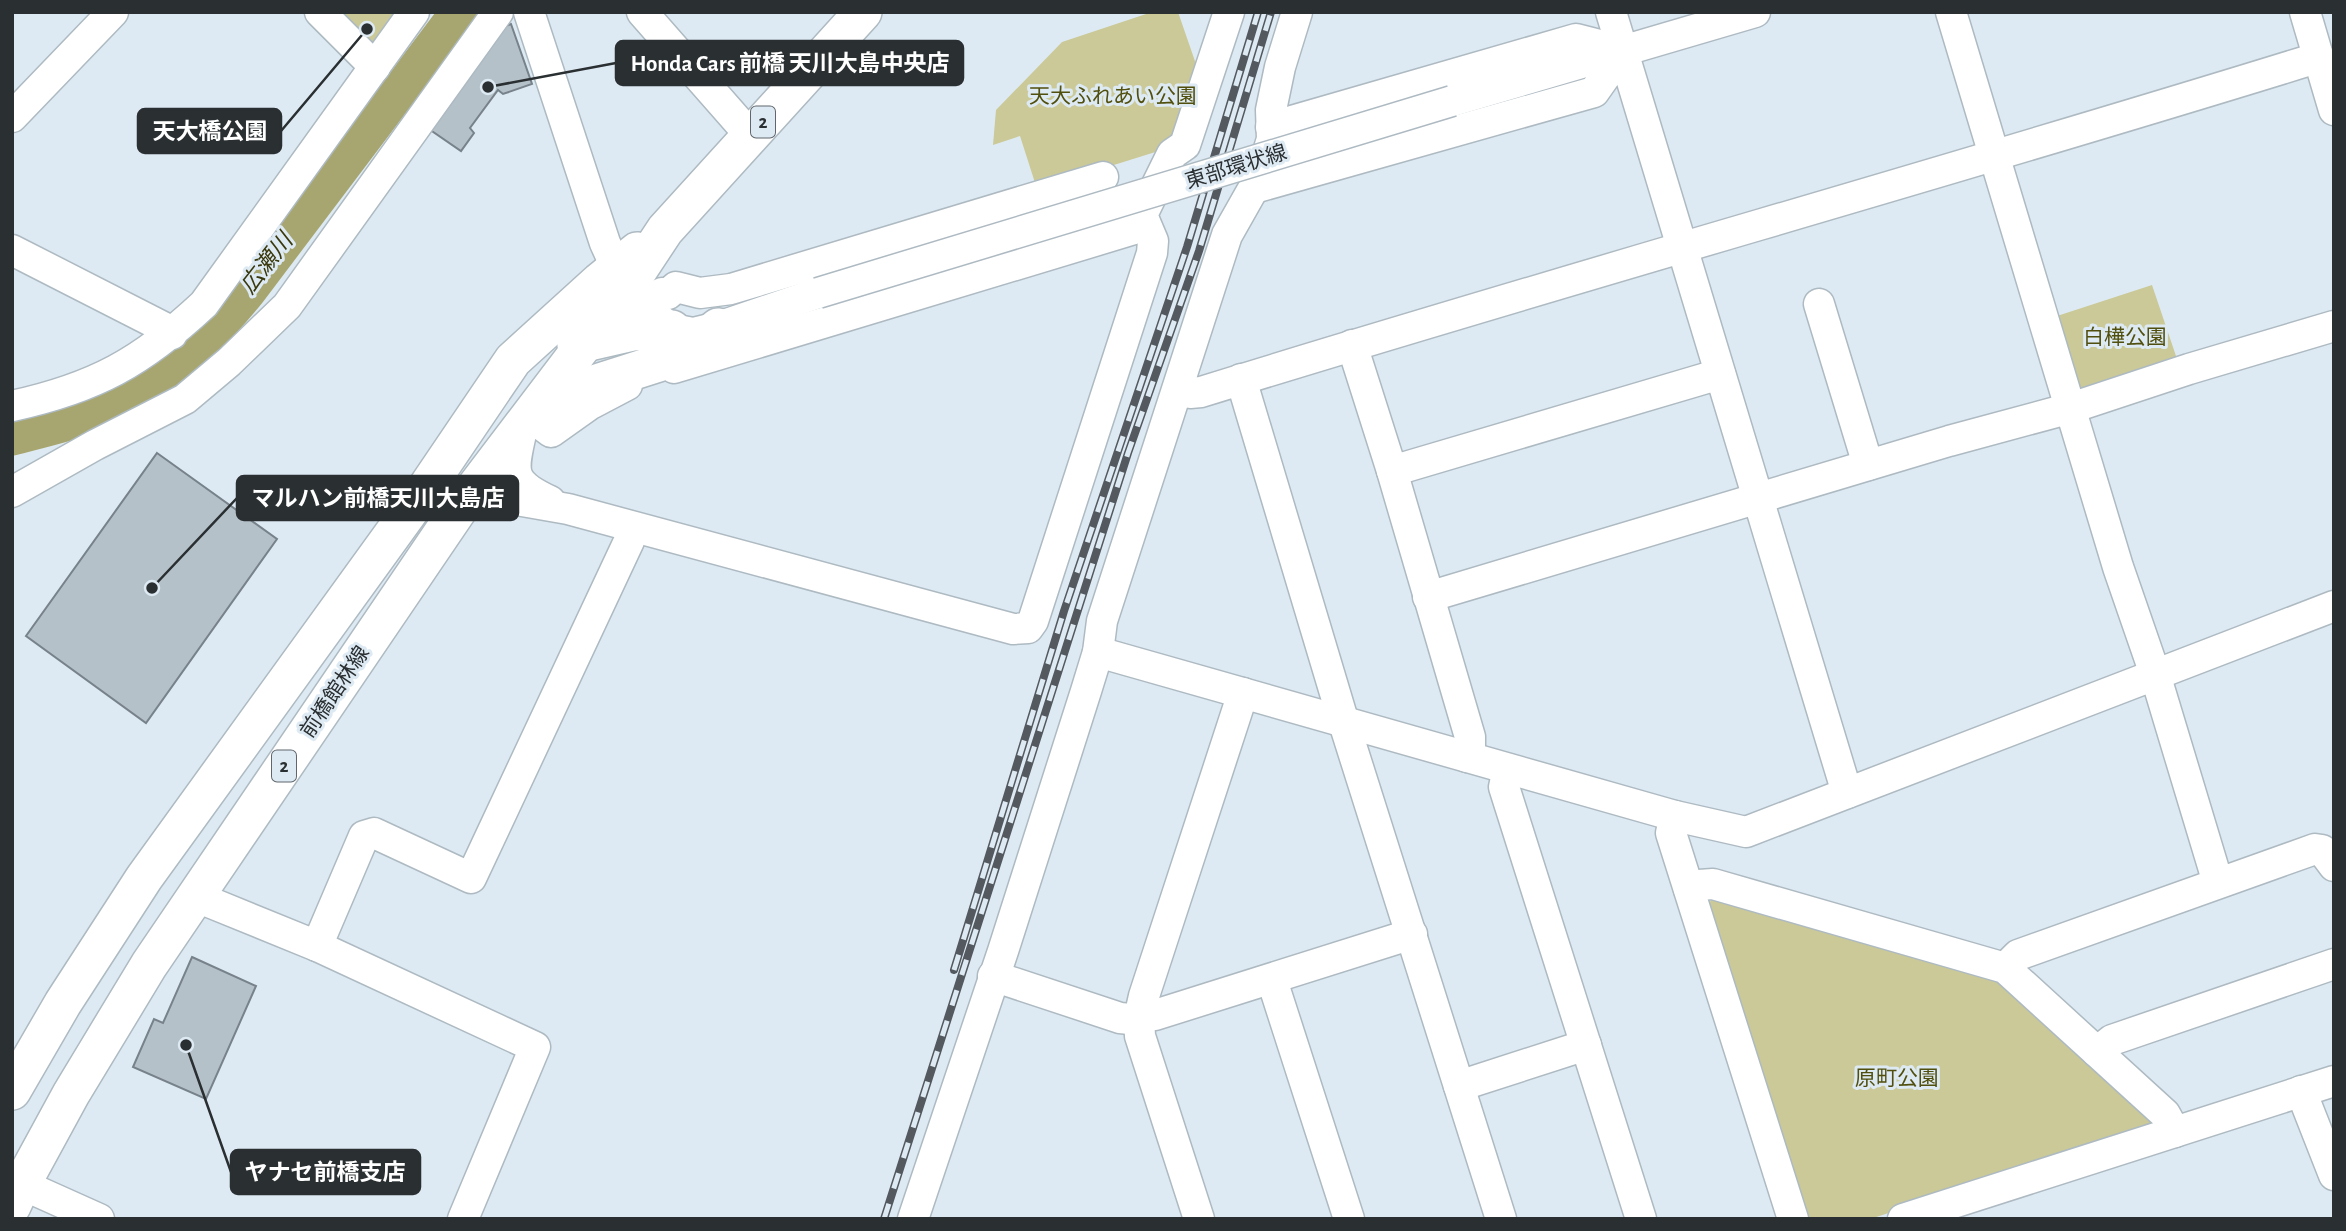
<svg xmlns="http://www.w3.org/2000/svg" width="2346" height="1231" font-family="'Alegreya Sans','Noto Sans JP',sans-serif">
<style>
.green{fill:#cac997}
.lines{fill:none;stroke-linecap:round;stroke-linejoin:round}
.river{stroke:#a7a670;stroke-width:37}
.building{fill:#b5c1c9;stroke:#77828a;stroke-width:2}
.minor-casing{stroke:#aebac2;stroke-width:33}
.major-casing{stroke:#aebac2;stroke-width:40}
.minor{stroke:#fff;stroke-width:30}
.major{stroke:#fff;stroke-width:37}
.rail-casing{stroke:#53595e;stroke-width:8}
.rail{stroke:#deeaf3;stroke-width:5;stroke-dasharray:16;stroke-linecap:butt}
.minor-bridge-casing{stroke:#aebac2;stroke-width:33;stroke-linecap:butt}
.minor-bridge{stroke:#fff;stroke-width:30}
.labels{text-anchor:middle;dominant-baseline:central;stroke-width:6;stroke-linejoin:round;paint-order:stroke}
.shield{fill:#deeaf3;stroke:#60676c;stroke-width:2}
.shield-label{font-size:19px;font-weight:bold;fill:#2a2f32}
.park-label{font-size:21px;fill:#514f0d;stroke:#deeaf3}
.street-label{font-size:21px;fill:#2a2f32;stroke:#deeaf3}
.water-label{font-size:23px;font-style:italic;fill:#3a390d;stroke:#deeaf3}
.leader{fill:none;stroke:#2a2f32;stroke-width:2.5}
.callout-dot{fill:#2a2f32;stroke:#deeaf3;stroke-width:2.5}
.callout{fill:#2a2f32;stroke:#2a2f32;stroke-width:2.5}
.callout-label{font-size:23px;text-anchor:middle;font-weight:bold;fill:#fff}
</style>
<rect width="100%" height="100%" fill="#deeaf3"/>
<g class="green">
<polygon points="330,12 399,12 376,45 363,46"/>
<polygon points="1152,12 1178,12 1197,67 1174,141 1165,149 1037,189 1020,136 993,145 996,110 1062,42"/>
<polygon points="2152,285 2177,359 2083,394 2076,389 2054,317"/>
<polygon points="1715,896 1991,974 2155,1117 2153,1128 1870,1219 1807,1219 1708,904"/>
</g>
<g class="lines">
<path class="river" d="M 12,437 C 36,431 61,425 85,417 C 150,394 205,344 248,291 L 459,12"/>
</g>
<g class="building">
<polygon points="511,24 532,84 503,94 498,90 470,128 474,133 461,151 426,127 490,32"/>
<polygon points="157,453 277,539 146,723 26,636"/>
<polygon points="192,957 256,986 206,1099 133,1067 154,1019 163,1023"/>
</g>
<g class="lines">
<defs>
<g id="minor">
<polyline points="320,12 375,67"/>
<polyline points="529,12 605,243 626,289 641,305 672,329 693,333 718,327 818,293"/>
<polyline points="642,12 750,135"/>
<polyline points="1611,12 1847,793"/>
<polyline points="1951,12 2118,567 2155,674 2218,883"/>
<polyline points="2305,12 2334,110"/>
<polyline points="1452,101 1755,12"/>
<polyline points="12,117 113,12"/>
<polyline points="1254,188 1594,92 1623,51 1576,39 1271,127"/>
<polyline points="12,250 163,327 172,334"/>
<polyline points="1819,304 1868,465"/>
<polyline points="641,305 662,293 668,294 676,287 700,293 731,289 1103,177"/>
<polyline points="1352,345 1392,471 1470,737 1470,747 1467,757"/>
<polyline points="674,368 1131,230 1145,223"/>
<polyline points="1241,379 1344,723 1501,1219"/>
<path d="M 1178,390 L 1190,393 L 1201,392 C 1568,278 1939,175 2307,61 L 2317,53"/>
<path d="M 12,406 C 95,388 142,362 204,304 L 414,12"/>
<polyline points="531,417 551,432 589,405 627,385"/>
<path d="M 522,429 C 513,471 507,481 550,501"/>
<polyline points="1392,471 1720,374"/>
<polyline points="12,492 95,445 185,399 229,362 287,306 498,12"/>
<polyline points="458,510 469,500 487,495 568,509 1013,629 1028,628 1033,621 1152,253 1153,241 1142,215 1172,154 1185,145 1229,12"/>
<polyline points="1428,597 1949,441 2071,408 2189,369 2334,326"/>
<polyline points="1098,652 1675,816 1746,832 2334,606"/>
<polyline points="1508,769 1504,787 1641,1219"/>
<polyline points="1675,816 1671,833 1793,1219"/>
<polyline points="1689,889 1699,885 1713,884 2005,968 2165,1114 2175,1132"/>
<polyline points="197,894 209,902 317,946 535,1047 463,1219"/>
<polyline points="317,946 364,836 374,833 471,878 629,541 632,528"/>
<polyline points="2005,968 2018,955 2315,849 2322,850 2334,866"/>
<polyline points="993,976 1120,1018 1130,1019 1155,1015 1412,934"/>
<polyline points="1272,980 1349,1219"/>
<polyline points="2097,1052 2112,1040 2334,964"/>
<polyline points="1459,1086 1586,1045"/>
<polyline points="2301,1091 2334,1175"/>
<polyline points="12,1180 99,1219"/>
<polyline points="913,1219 1003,951 1086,691 1098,652 1102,621 1227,235 1261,175 1272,139 1271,110 1280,67 1297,12"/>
<polyline points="1199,1219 1140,1036 1139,1018 1144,996 1243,693"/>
<polyline points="1903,1219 2334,1081"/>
</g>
<g id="major">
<polyline points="576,345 633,332 672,329"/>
<polyline points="540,407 565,393 684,355 718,327"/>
<polyline points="12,1091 63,1003 144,878 429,484 513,360 600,281 637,251"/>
<polyline points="12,1206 22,1184 71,1094 149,965 458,510 626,289 665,230 863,12"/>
</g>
</defs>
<use href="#minor" class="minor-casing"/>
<use href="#major" class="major-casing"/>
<use href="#minor" class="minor"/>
<use href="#major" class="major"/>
<defs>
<g id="rail">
<polyline points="954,970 1064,611 1187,247 1258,12"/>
<polyline points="884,1219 1128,453 1199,251 1271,12"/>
</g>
</defs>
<use href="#rail" class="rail-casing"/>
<use href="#rail" class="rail"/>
<defs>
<polyline id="minor-bridge" points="818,293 1452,101"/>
</defs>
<use href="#minor-bridge" class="minor-bridge-casing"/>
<use href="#minor-bridge" class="minor-bridge"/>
</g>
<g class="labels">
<g class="shield">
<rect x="751" y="106.5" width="24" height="31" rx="5"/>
<rect x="272" y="750.5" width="24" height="31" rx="5"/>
</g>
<g class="shield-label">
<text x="763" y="122">2</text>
<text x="284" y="766">2</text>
</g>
<g class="park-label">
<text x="1113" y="96">天大ふれあい公園</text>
<text x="2125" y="337">白樺公園</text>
<text x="1897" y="1078">原町公園</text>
</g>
<g class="street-label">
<text transform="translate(1236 167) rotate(-17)">東部環状線</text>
<text transform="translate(335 692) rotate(-56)">前橋館林線</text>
</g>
<g class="water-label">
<text transform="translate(267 264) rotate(-52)">広瀬川</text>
</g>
</g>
<path class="leader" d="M488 87L616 63M367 29L281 131M152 588L237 498M186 1045L231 1172"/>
<g class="callout-dot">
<circle cx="488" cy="87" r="7"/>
<circle cx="367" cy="29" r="7"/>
<circle cx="152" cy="588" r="7"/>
<circle cx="186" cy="1045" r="7"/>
</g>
<g class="callout">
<rect x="616" y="41" width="347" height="44" rx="7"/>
<rect x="138" y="109" width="143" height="44" rx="7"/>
<rect x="237" y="476" width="281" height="44" rx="7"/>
<rect x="231" y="1150" width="189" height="44" rx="7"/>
</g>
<g class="callout-label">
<text x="790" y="71">Honda Cars 前橋 天川大島中央店</text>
<text x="210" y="139">天大橋公園</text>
<text x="378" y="506">マルハン前橋天川大島店</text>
<text x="325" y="1180">ヤナセ前橋支店</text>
</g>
<rect width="2346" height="1231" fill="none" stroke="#2a2f32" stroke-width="28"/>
</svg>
